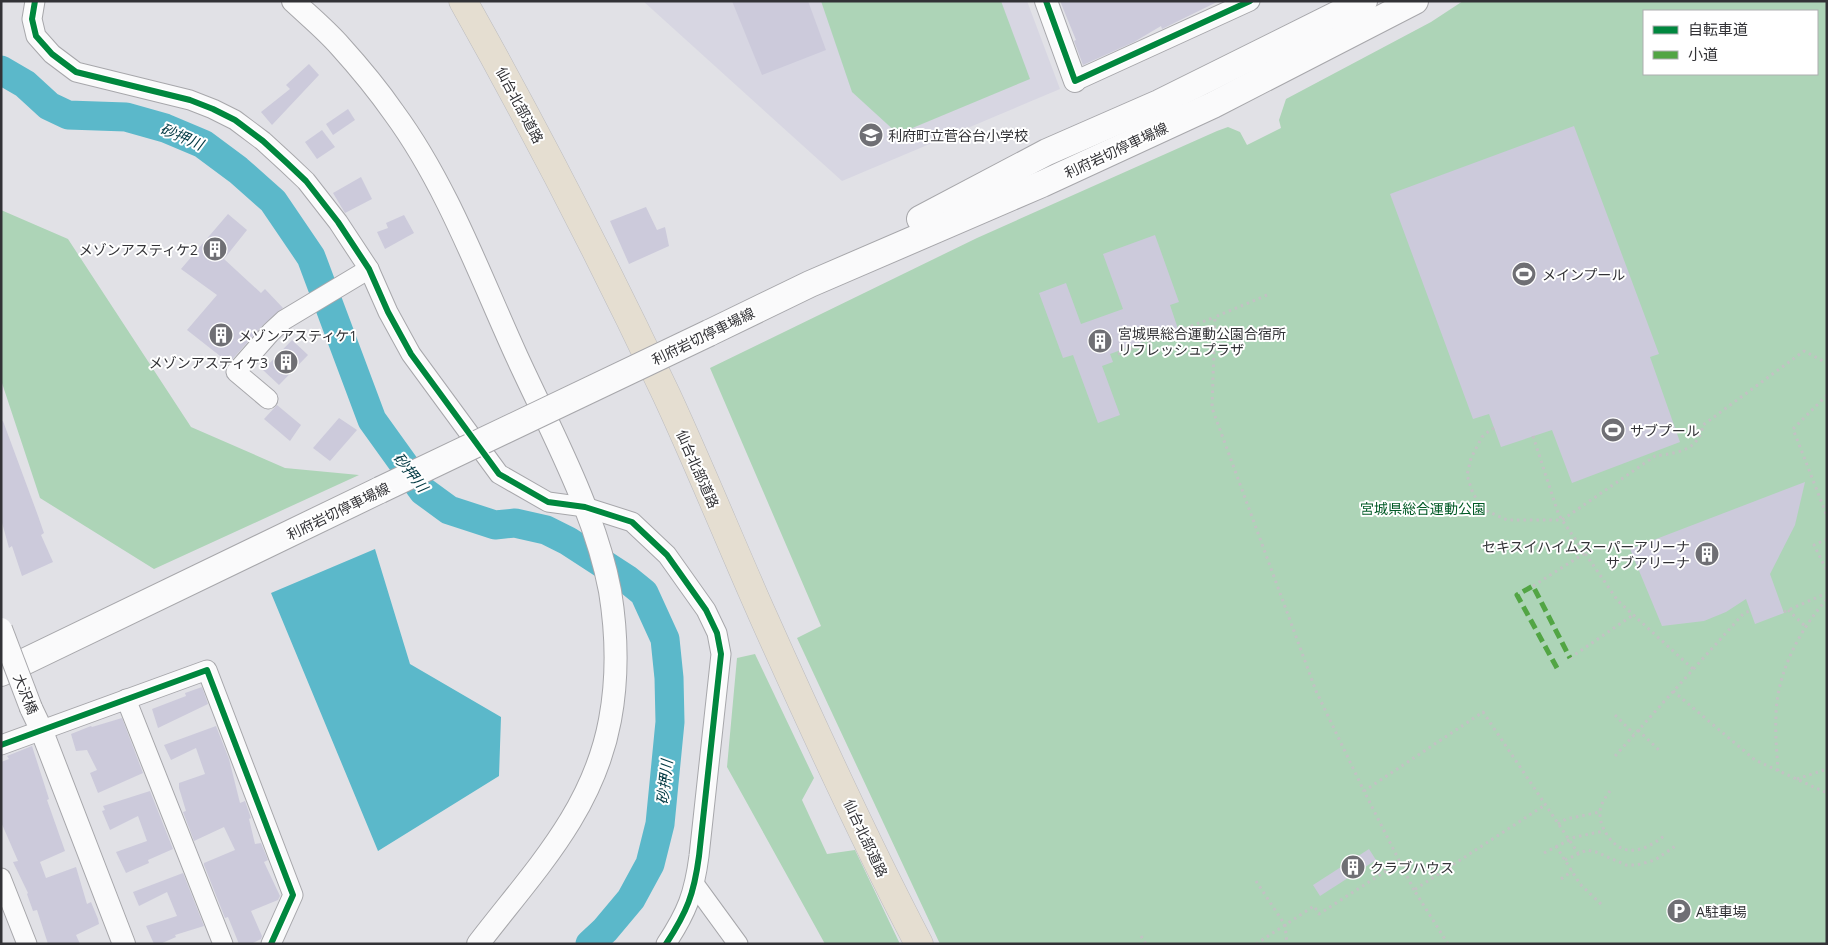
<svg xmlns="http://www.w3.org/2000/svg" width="1828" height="945" font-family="'Open Sans','Noto Sans JP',sans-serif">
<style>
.built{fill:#d7d6e2}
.green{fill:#add4b7;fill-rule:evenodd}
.water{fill:#5bb8ca}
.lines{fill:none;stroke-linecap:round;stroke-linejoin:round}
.river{stroke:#5bb8ca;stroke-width:29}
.building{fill:#cccadb}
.minor-casing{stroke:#a7a7ab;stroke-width:21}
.tertiary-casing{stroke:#a7a7ab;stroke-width:24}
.secondary-casing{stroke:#a7a7ab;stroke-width:28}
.motorway-casing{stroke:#bcbcbf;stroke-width:29}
.path{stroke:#c2c2c3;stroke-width:3;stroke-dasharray:2.5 4;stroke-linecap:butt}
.minor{stroke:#fafafb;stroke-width:19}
.tertiary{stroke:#fafafb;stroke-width:22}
.secondary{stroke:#fafafb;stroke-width:26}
.motorway{stroke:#e5ded1;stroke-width:28}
.tertiary-bridge-casing{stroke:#a7a7ab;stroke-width:24;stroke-linecap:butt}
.secondary-bridge-casing{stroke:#a7a7ab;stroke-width:28;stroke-linecap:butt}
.tertiary-bridge{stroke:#fafafb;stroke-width:22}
.secondary-bridge{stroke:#fafafb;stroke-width:26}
.quiet{stroke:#52a544;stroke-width:5;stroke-dasharray:10 5;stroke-linecap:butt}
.cycleway-casing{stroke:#fff;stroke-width:9}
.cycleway{stroke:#00873e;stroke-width:6}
.labels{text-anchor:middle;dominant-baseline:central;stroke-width:4;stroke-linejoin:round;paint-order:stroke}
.street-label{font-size:14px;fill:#323236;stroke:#fff}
.poi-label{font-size:14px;fill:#323236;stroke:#fff;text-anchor:start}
.park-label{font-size:14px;fill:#005925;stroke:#fff}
.water-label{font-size:15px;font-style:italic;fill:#003842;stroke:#fff}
</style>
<rect width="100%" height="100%" fill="#e1e1e6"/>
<polygon class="built" points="643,1 1027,1 1060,89 842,181"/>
<g class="green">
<polygon points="821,1 1001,1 1030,79 898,134 852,92"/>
<path d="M 1463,1 L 1827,1 L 1827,944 L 940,944 L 797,638 L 821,626 L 710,368 L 977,238 L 1217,131 L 1228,127 L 1240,132 L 1247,145 L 1281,128 L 1279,120 L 1286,99 L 1431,22 ZM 1644,11 L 1817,11 L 1817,74 L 1644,74 Z"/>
<polygon points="1,210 68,239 191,427 285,468 359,475 154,569 40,498 1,380"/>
<polygon points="755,654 814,778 802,800 827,854 855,850 900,944 825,944 727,767 737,658"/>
</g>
<polygon class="water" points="375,549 410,664 501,717 499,776 378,851 271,593"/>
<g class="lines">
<polyline class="river" points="1,70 25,84 49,106 68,115 126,117 165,128 203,144 238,170 273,201 311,257 372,420 423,491 449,510 495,525 515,523 546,530 568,541 628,580 644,593 665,639 669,678 670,722 660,824 650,864 631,899 605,930 590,944"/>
</g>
<g class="building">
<polygon points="732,1 808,1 826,50 762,75"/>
<polygon points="1060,1 1219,1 1162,29 1161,26 1134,42 1083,65 1074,41 1076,40"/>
<polygon points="309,64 319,75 272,125 261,112 290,89 286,85"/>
<polygon points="348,109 355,120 333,135 326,124"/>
<polygon points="1574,126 1659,354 1650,357 1680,442 1572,483 1552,430 1501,447 1489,414 1473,419 1390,194"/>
<polygon points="322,130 335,147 317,159 305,142"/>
<polygon points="361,177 372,199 345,213 333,193"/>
<polygon points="646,207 657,230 665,227 669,246 629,264 610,221"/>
<polygon points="228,214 247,230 224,259 261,293 265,289 283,308 263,325 229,363 187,330 217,295 181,269"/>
<polygon points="404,215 414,233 385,249 377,232 388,228 386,223"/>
<polygon points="1155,235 1179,302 1170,305 1178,329 1110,354 1113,362 1102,366 1120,415 1098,423 1073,355 1063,358 1039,293 1066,283 1081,324 1123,309 1103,254"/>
<polygon points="292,340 308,355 279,385 263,370"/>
<polygon points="277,405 301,425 290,441 264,419"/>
<polygon points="339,418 357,430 330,461 313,448"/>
<polygon points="3,421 37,513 44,533 41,535 53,562 22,576 12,546 9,548 1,519 1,422"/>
<polygon points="1805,482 1795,525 1770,574 1784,613 1755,624 1746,599 1726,612 1704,621 1662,626 1630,549"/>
<polygon points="202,687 208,704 158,728 152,709 186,696 185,693"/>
<polygon points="122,718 143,773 98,793 90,773 97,770 87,750 76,751 71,734 91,726 92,727"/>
<polygon points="216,726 229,759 240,803 245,801 251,818 249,819 255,844 261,843 268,860 264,862 280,896 278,900 251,911 262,936 261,939 251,944 239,944 228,917 225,918 204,865 204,863 235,850 224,827 194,841 183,812 186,811 179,788 179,783 205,774 196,748 171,760 164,745"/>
<polygon points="32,746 49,799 47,800 65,851 40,862 46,878 76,867 87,904 91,902 98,919 99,924 76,935 80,944 48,944 37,910 33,911 27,894 28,893 13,862 18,861 1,822 1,762 9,759 7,756"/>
<polygon points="150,791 173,849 148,860 149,863 126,873 116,852 147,841 138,816 110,830 102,811 105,810 103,806"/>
<polygon points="1369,849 1376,860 1320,896 1313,885"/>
<polygon points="183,873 204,926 175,935 176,937 160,944 154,944 146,926 177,916 167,892 139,906 133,892"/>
</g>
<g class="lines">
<defs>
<g id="minor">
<path d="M 35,1 L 32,19 L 36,36 L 52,54 L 76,72 L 190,100 L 213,109 L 235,120 L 263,141 L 287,163 L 306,181 L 338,222 L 369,269 L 388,312 L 411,354 L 499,474 L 548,502 L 585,507 L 632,522 L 667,555 L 706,610 L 717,633 L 721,654 L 699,856 C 694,894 687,912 666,944"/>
<polyline points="1075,81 1250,1"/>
<polyline points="268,399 236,372 271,332 284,320 369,269"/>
<polyline points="126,699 223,944"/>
<polyline points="1,745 207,670 293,895 271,944"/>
<polyline points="1,878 27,944"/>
<polyline points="695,885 738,944"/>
</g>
<g id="tertiary">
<path d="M 293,1 C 309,16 326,30 340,46 C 359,67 378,90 394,113 C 447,185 480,276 517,357 C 551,431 595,511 610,591 C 617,634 618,677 610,720 C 593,812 533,872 478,944"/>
<polyline points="1046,1 1075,81"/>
<polyline points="31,708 41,729 124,944"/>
</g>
<g id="secondary">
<polyline points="920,219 1047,152 1159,103 1364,1"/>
<polyline points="709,333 810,284 1042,184 1213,105 1415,1"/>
<polyline points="1,673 380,490"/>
</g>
<path id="motorway" d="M 463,1 C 535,129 603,261 666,394 C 700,467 730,542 763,616 C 812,726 863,837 919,944"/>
</defs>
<use href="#minor" class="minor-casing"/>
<use href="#tertiary" class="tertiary-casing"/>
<use href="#secondary" class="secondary-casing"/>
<use href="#motorway" class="motorway-casing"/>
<g class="path">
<polyline points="1267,295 1215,317 1212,408 1316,691 1364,791"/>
<polyline points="1118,354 1215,317"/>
<polyline points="1827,395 1793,429 1827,516"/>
<path d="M 1494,428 L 1489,431 L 1482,437 L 1471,458 L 1467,475 L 1473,494 L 1487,511 L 1507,520 L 1562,520 L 1655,456 C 1669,454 1689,452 1697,440 C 1700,436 1702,430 1703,425 L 1804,351 L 1827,363"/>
<polyline points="1533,436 1558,513 1562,520 1618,601 1693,669"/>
<polyline points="1827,539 1814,545 1827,571"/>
<polyline points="1533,586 1585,553"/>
<polyline points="1788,610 1806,627"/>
<polyline points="1784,612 1827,593"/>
<polyline points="1570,658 1633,615"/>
<polyline points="1673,691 1755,760 1827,793"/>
<polyline points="1615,715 1634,734"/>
<polyline points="1638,730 1661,752"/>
<polyline points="1615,756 1744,613 1750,611"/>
<path d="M 1778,771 C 1777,753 1775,735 1776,717 C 1776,675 1799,630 1827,599"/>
<polyline points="1797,779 1827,769"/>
<path d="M 1610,791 C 1606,796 1600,805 1600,812 C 1599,827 1612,848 1628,850 C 1641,852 1655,843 1664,836"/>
<polyline points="1558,824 1566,819 1600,812"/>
<polyline points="1556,846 1580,884 1602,905"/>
<polyline points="1544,853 1575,837 1604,831"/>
<polyline points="1565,860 1587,850 1596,852 1626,865 1637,865 1655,860 1677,845"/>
<polyline points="1561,879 1572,871"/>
<polyline points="1256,881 1285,925 1287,944"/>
<polyline points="1414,890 1364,791 1483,712 1578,853"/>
<polyline points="1141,936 1146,944"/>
<polyline points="1256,944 1314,906 1319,914 1400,862"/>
<polyline points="1448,944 1414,890 1545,805"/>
</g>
<use href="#minor" class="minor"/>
<use href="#tertiary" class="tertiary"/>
<use href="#secondary" class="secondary"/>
<use href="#motorway" class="motorway"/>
<defs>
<polyline id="tertiary-bridge" points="1,629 31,708"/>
<polyline id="secondary-bridge" points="380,490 709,333"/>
</defs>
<use href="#tertiary-bridge" class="tertiary-bridge-casing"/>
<use href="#secondary-bridge" class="secondary-bridge-casing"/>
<use href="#tertiary-bridge" class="tertiary-bridge"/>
<use href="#secondary-bridge" class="secondary-bridge"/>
<polyline class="quiet" points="1557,668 1517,595 1533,586 1570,658"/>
<defs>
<g id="cycleway">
<path d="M 35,1 L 32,19 L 36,36 L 52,54 L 76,72 L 190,100 L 213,109 L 235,120 L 263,141 L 287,163 L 306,181 L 338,222 L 369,269 L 388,312 L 411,354 L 499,474 L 548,502 L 585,507 L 632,522 L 667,555 L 706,610 L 717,633 L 721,654 L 699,856 C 694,894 687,912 666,944"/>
<polyline points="1046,1 1075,81 1250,1"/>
<polyline points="1,745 207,670 293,895 271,944"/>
</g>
</defs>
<use href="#cycleway" class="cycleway-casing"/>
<use href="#cycleway" class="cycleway"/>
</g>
<defs>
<symbol id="school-disc" viewBox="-11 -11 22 22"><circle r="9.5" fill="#6f6f74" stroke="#fff"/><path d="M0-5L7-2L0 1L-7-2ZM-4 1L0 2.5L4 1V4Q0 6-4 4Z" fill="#fff"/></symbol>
<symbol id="building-disc" viewBox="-11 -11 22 22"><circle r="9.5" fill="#6f6f74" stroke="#fff"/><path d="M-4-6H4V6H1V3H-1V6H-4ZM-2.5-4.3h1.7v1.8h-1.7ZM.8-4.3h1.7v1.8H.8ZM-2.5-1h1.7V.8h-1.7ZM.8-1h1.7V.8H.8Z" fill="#fff"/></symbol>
<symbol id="stadium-disc" viewBox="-11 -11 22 22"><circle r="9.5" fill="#6f6f74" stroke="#fff"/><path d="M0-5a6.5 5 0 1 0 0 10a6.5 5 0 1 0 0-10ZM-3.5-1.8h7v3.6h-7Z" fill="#fff"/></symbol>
<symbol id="parking-disc" viewBox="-11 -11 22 22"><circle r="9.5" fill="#6f6f74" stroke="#fff"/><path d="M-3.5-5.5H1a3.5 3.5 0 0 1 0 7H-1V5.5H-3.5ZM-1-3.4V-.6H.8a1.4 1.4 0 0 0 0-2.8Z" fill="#fff"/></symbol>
</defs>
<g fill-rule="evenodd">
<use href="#school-disc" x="857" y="121" width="28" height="28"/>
<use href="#building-disc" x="201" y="235" width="28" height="28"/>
<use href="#stadium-disc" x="1510" y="260" width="28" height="28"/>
<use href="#building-disc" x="207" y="321" width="28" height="28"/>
<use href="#building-disc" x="1086" y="327" width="28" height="28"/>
<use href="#building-disc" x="272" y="348" width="28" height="28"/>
<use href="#stadium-disc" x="1599" y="416" width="28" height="28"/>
<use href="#building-disc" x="1693" y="540" width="28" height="28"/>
<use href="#building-disc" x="1339" y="853" width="28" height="28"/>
<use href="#parking-disc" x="1665" y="897" width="28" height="28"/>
</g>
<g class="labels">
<g class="street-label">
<text transform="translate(520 105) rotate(62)">仙台北部道路</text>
<text transform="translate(1116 150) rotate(-25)">利府岩切停車場線</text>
<text transform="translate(703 336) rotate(-26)">利府岩切停車場線</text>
<text transform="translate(698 469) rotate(66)">仙台北部道路</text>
<text transform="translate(338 511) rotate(-26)">利府岩切停車場線</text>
<text transform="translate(26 694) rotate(68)">大沢橋</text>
<text transform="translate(866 838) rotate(65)">仙台北部道路</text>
</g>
<g class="poi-label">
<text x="888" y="135">利府町立菅谷台小学校</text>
<text x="198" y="249" text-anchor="end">メゾンアスティケ2</text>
<text x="1542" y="274">メインプール</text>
<text x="1118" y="333">宮城県総合運動公園合宿所<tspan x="1118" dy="16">リフレッシュプラザ</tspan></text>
<text x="238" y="335">メゾンアスティケ1</text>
<text x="268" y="362" text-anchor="end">メゾンアスティケ3</text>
<text x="1630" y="430">サブプール</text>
<text x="1690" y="546" text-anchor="end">セキスイハイムスーパーアリーナ<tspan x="1690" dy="16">サブアリーナ</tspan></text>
<text x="1370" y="867">クラブハウス</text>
<text x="1696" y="911">A駐車場</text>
</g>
<g class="park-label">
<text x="1423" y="508">宮城県総合運動公園</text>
</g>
<g class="water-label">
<text transform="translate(182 136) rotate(23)">砂押川</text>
<text transform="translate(411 472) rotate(52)">砂押川</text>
<text transform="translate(664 782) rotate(-84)">砂押川</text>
</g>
</g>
<rect width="1828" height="945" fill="none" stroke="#323236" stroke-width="5"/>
<rect x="1643" y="10" width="175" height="65" fill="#ffffff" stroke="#adadaf"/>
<rect x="1653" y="26" width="25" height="8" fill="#00873e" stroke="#adadaf"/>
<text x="1688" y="35" font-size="15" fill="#323236">自転車道</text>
<rect x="1653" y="51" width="25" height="8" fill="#52a544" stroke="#adadaf"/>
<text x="1688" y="60" font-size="15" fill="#323236">小道</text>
</svg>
